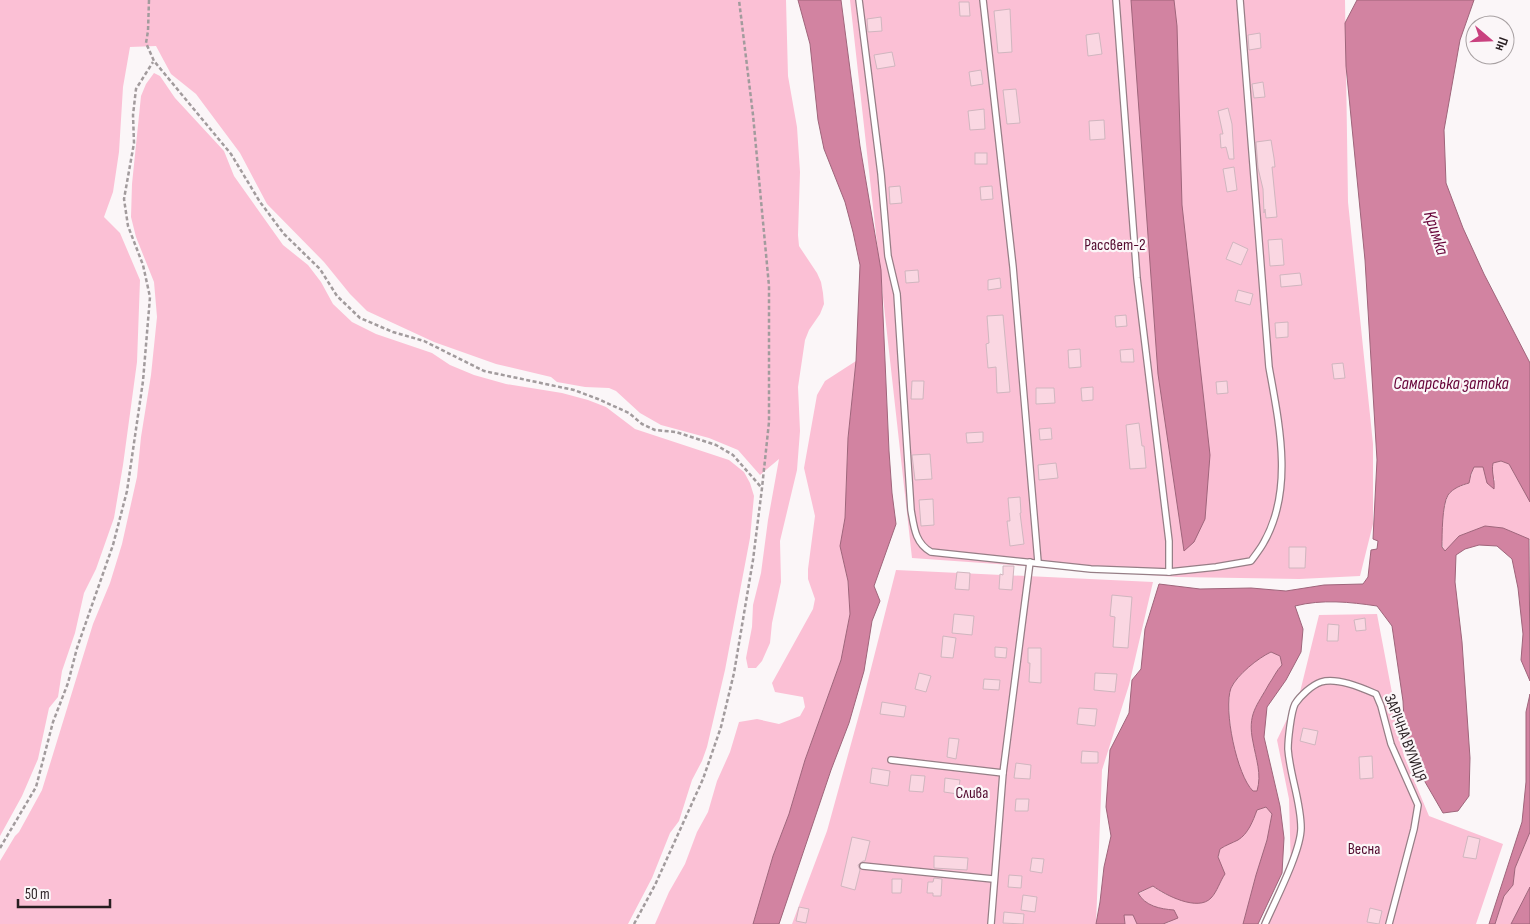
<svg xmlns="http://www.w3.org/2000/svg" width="1530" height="924" font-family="'Sofia Sans Condensed',sans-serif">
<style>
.green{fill:#fbc0d5}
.water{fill:#d283a1;stroke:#9f657b;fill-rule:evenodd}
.building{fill:#fad7e2;stroke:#d0b6bf}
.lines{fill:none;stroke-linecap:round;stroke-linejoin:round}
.lane-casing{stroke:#967e86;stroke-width:8}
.path{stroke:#a29b9d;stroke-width:2.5;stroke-dasharray:4 2.5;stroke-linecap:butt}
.lane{stroke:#fff;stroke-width:5.5}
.labels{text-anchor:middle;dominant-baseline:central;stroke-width:4.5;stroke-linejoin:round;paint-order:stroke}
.park-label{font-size:16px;fill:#520a2e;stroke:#fbf6f8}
.street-label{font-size:16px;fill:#281e21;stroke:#fbf6f8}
.water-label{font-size:18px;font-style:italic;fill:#670439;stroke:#fbf6f8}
</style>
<rect width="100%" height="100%" fill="#fbf6f8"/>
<g class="green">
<polygon points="0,0 786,0 788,76 797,127 800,172 798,235 799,246 817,273 821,282 823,293 824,304 820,314 809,330 805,340 798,387 800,431 797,470 780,541 781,582 772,623 770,643 762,661 756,668 748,668 746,658 752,627 753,605 761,573 768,520 779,459 760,475 738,450 709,438 661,425 640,413 616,391 609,388 585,387 557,382 551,377 496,364 434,342 367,311 350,294 324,262 267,204 240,153 196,94 171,74 156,46 130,47 123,87 119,152 113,192 104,217 120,233 140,280 137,362 123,465 114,518 96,569 84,593 75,633 62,671 58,697 49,708 38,759 22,796 0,836"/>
<polygon points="850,0 1345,0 1348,202 1373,444 1373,524 1360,576 1299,579 1177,577 912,558"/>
<polygon points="154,73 160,76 175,98 224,151 234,176 283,245 308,265 321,282 333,304 352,322 376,334 432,353 450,365 474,375 506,384 562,393 588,400 606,407 635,429 729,460 744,472 750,483 754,496 750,538 725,670 707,747 702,761 692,780 679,821 670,833 652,878 628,924 0,924 0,861 15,836 19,832 42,790 93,624 110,583 122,544 137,477 141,437 151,375 157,317 154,282 136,237 131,217 132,184 141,96 146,84"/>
<polygon points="856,361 848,438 845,519 840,546 848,581 850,614 841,660 805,760 789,814 773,856 753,924 655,924 669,892 685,864 697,832 708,812 717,781 730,752 739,722 757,719 779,724 800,716 805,707 803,697 775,692 772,683 813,609 815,599 808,579 808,569 815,516 804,468 817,395 825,381"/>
<path d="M 1501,461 L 1509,464 L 1530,502 L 1530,540 L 1503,528 L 1485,526 L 1459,536 L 1445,552 C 1439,544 1443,503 1449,494 C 1453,488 1462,486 1469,483 L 1474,467 L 1483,467 L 1487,483 L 1495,480 L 1491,472 L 1493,463 Z"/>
<polygon points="896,570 1153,582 1129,685 1102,770 1096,924 792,924 827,831 862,704"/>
<polygon points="1377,614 1404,756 1429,816 1503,844 1476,924 1268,924 1291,870 1289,799 1277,740 1300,692 1319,615"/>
<path d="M 1271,652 L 1280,656 L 1282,665 C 1276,671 1274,677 1269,684 C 1257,706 1247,714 1253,742 C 1256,759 1262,774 1257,792 C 1237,790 1224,706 1231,688 C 1237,674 1258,658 1271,652 Z"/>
<path d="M 1266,807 L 1272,814 L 1267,840 L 1256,875 L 1243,924 L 1163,924 L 1170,922 L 1174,910 C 1160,909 1146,906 1138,894 L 1153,886 C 1176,905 1190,896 1216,890 C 1222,876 1216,863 1220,849 C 1225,845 1229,844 1235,841 C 1243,837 1254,819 1257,810 Z"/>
<polygon points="1530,832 1530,887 1511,924 1495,924 1504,896 1513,885 1515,868"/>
<polygon points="1123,915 1133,915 1137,924 1125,924"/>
</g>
<g class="water">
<polygon points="798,0 841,0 860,146 881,270 889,451 892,493 896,524 874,586 880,601 872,621 864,671 849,723 831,770 779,924 753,924 773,856 789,814 805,760 841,660 850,614 848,581 840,546 845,518 848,438 856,361 860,265 853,232 845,202 824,149 818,120 810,44"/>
<polygon points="1131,0 1174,0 1177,26 1182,205 1210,455 1205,519 1194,542 1184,551 1158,374"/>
<path d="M 1357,0 L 1474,0 L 1460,40 L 1444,130 L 1446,183 L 1463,228 L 1484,274 L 1530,363 L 1530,502 L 1509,464 L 1501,461 L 1493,463 C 1491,473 1495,479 1494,489 L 1487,483 L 1483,467 L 1474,467 L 1471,474 L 1469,483 C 1462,485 1453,488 1448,495 C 1442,505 1442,534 1442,547 L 1445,551 L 1459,536 L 1485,526 L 1503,528 L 1529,539 L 1530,681 L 1521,660 L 1523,634 L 1518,588 L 1512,559 L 1497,546 L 1479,545 L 1465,549 L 1456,555 L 1455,582 L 1462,642 L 1470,758 L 1469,796 L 1458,811 L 1443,813 L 1417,768 L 1405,741 L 1403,701 L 1392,626 L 1377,606 C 1350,602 1322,599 1295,606 L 1303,629 L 1301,652 L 1286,680 L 1267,707 L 1264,737 L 1280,806 L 1284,838 L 1282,873 L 1258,924 L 1243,924 L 1256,875 L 1267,840 L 1272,814 L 1266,807 L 1257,810 C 1253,821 1248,834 1238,840 C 1232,843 1226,845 1220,849 L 1218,857 L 1225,874 C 1220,881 1217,892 1211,898 C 1198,912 1165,895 1153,886 L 1138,893 C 1145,906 1160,909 1174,910 L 1178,918 L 1163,924 L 1137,924 L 1133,915 L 1124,915 L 1125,924 L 1096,924 L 1100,902 L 1104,867 L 1111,836 L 1106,807 L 1110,750 L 1129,713 L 1132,680 L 1141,669 L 1145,629 L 1159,584 L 1200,589 L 1251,588 L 1286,591 L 1324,585 L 1363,584 L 1368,577 L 1371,550 L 1377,549 L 1378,541 L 1373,539 L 1377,460 L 1365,260 L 1346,66 L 1345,23 ZM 1271,652 L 1280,656 L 1282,665 C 1276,671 1274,677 1269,684 C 1257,706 1247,714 1253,742 C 1256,759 1262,774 1257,791 L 1253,791 C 1237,776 1223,709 1231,688 C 1237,675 1258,658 1271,652 Z"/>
<polygon points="1530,694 1530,832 1515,868 1513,885 1504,896 1495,924 1489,924 1522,822 1526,782 1526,712"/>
<polygon points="1530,887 1530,924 1511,924"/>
</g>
<g class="building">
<polygon points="959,2 969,2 970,16 960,16"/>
<polygon points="1010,9 1012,52 998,53 994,11"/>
<polygon points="881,17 882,31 868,32 867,19"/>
<polygon points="1099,33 1102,54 1088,56 1086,35"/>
<polygon points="1260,33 1261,48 1249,50 1248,35"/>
<polygon points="892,52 895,66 877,69 874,55"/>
<polygon points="981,70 983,84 971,86 969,72"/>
<polygon points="1263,82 1265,97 1254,98 1252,84"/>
<polygon points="1016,89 1020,123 1007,124 1003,90"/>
<polygon points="1228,108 1232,124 1234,159 1229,159 1226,147 1221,148 1220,134 1223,134 1218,111"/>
<polygon points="984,109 985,129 970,130 968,111"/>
<polygon points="1104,120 1105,139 1090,140 1089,121"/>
<polygon points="1271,140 1274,158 1275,167 1272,167 1277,217 1266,218 1265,209 1264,213 1263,189 1258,168 1256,142"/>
<rect x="975" y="153" width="12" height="11"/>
<polygon points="1234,167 1237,190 1227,192 1223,169"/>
<polygon points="900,186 902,203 890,204 889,187"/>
<polygon points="992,186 993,199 981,200 980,187"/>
<polygon points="1282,239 1284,265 1270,266 1268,240"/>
<polygon points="1233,242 1248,249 1241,265 1226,259"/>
<polygon points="918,270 919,282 906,283 905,271"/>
<polygon points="1300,273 1302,285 1281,287 1280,275"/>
<polygon points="1000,278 1001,288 988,290 988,280"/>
<polygon points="1238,290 1253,294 1250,305 1235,301"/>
<polygon points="1003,315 1010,392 997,393 996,367 988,368 986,344 989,343 987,316"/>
<polygon points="1126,315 1127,326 1116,327 1115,316"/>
<polygon points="1288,322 1288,337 1276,338 1275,323"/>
<polygon points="1080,349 1081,367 1069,368 1068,350"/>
<polygon points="1133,349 1134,362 1121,362 1120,350"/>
<polygon points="1343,363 1345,378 1334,379 1332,364"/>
<polygon points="912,381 924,381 923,399 911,399"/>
<polygon points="1227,381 1228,393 1217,394 1216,382"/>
<polygon points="1093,387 1093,400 1082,401 1081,388"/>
<polygon points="1036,388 1054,388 1055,403 1036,404"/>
<polygon points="1139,423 1142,446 1144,446 1146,468 1130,469 1126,425"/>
<polygon points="1051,428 1052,439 1040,440 1039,429"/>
<polygon points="983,432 983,442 967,443 966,433"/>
<polygon points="930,454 932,479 915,480 912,455"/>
<polygon points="1056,463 1058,478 1039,480 1038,465"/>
<polygon points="1020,497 1021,513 1020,513 1024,544 1010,546 1007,521 1010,521 1008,498"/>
<polygon points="933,499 934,525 921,526 919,500"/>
<polygon points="1289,547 1306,547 1305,568 1289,568"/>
<polygon points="1003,566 1014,566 1012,590 999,589 1000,574 1003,575"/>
<polygon points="957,572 970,573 969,590 955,589"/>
<polygon points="1112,595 1132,597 1128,648 1113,647 1115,617 1110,616"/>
<polygon points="954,614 974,616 972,635 952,633"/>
<polygon points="1365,618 1366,630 1356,631 1354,620"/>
<polygon points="1328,624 1339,625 1338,641 1327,641"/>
<polygon points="943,636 956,638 953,658 941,657"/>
<polygon points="995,647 1007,648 1006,658 995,657"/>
<polygon points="1028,648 1041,648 1041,683 1029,682 1030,663 1028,663"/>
<polygon points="919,673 931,676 926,692 915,689"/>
<polygon points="1095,673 1117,674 1115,692 1094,690"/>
<polygon points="984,679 1000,680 999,690 983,689"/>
<polygon points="882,702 906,706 904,717 880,714"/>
<polygon points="1079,708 1097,709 1095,726 1077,724"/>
<polygon points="1303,728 1318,731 1315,745 1300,741"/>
<polygon points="949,738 959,739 956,759 947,757"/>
<polygon points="1082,751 1098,752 1098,763 1081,763"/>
<polygon points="1372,756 1373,778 1360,779 1359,757"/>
<polygon points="1016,763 1031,765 1030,779 1014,778"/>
<polygon points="872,768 890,771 888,786 870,783"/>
<polygon points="911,775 925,776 923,792 909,791"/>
<polygon points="945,778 960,780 958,794 944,792"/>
<polygon points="1016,799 1029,799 1028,811 1015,811"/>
<polygon points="1468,836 1480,839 1476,859 1463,857"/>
<polygon points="852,837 870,841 865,861 863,861 858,865 860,870 855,890 841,886"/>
<polygon points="934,856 968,858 967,870 934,868"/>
<polygon points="1032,858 1044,859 1042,873 1030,871"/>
<polygon points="1009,875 1022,876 1021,888 1008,887"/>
<polygon points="934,878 942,879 941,896 933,896 933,893 927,893 928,882 933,882"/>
<polygon points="892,879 902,879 901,893 892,893"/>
<polygon points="1023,895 1037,897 1035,912 1021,910"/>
<polygon points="799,907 809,909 806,923 796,921"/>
<polygon points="1370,908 1382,911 1379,924 1367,922"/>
<polygon points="1004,912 1024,914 1023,924 1003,923"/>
</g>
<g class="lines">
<defs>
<g id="lane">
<path d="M 859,0 L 881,174 L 888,256 L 897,294 L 911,510 C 914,527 915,543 931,552 L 1091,569 L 1169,572 L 1216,567 L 1251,561 C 1256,554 1261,548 1264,542 C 1294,489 1279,423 1269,367 L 1240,0"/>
<polyline points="983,0 1013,267 1038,562"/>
<polyline points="1116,0 1137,278 1169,541 1169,572"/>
<polyline points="891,760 1003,773"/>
<polyline points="863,866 993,879"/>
<polyline points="991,924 1003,773 1030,562"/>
<path d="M 1265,924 C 1275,901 1301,851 1301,828 C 1301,802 1290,776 1288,749 C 1288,740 1291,712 1295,704 C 1300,696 1312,685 1321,682 C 1337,677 1362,688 1376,694 L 1381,706 L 1391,744 L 1418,805 L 1414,829 L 1389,924"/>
</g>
</defs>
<use href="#lane" class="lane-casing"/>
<g class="path">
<polyline points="149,0 148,31 146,43 154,61 231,154 260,202 284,234 320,269 337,296 360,318 393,332 424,341 484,371 574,390 598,399 629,413 642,424 655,430 676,432 716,445 733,455 761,487"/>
<polyline points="0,848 36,787 53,722 68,683 77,648 113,545 127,491 143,381 150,297 143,265 128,226 124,199 134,143 133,115 136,89 153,62"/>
<polyline points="634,924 655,885 703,779 721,727 734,673 753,560 762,488 769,422 769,286 753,115 739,0"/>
</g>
<use href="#lane" class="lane"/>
</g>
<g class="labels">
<g class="park-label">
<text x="1115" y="245">Рассвет-2</text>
<text x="972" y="793">Слива</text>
<text x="1364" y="849">Весна</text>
</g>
<g class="street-label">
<text transform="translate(1405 738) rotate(69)">ЗАРІЧНА ВУЛИЦЯ</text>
</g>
<g class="water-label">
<text transform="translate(1436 233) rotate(72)">Кримка</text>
<text x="1451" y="383">Самарська затока</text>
</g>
</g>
<g transform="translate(1490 40) rotate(109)"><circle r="24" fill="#fbf6f8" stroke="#a7a0a2"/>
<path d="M0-4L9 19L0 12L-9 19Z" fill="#c9417f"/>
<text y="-8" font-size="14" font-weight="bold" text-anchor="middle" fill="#281e21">Пн</text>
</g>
<path d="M18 899v8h92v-8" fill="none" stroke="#281e21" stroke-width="2.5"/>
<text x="25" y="899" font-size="15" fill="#281e21" stroke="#fbf6f8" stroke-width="4" paint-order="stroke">50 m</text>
</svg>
